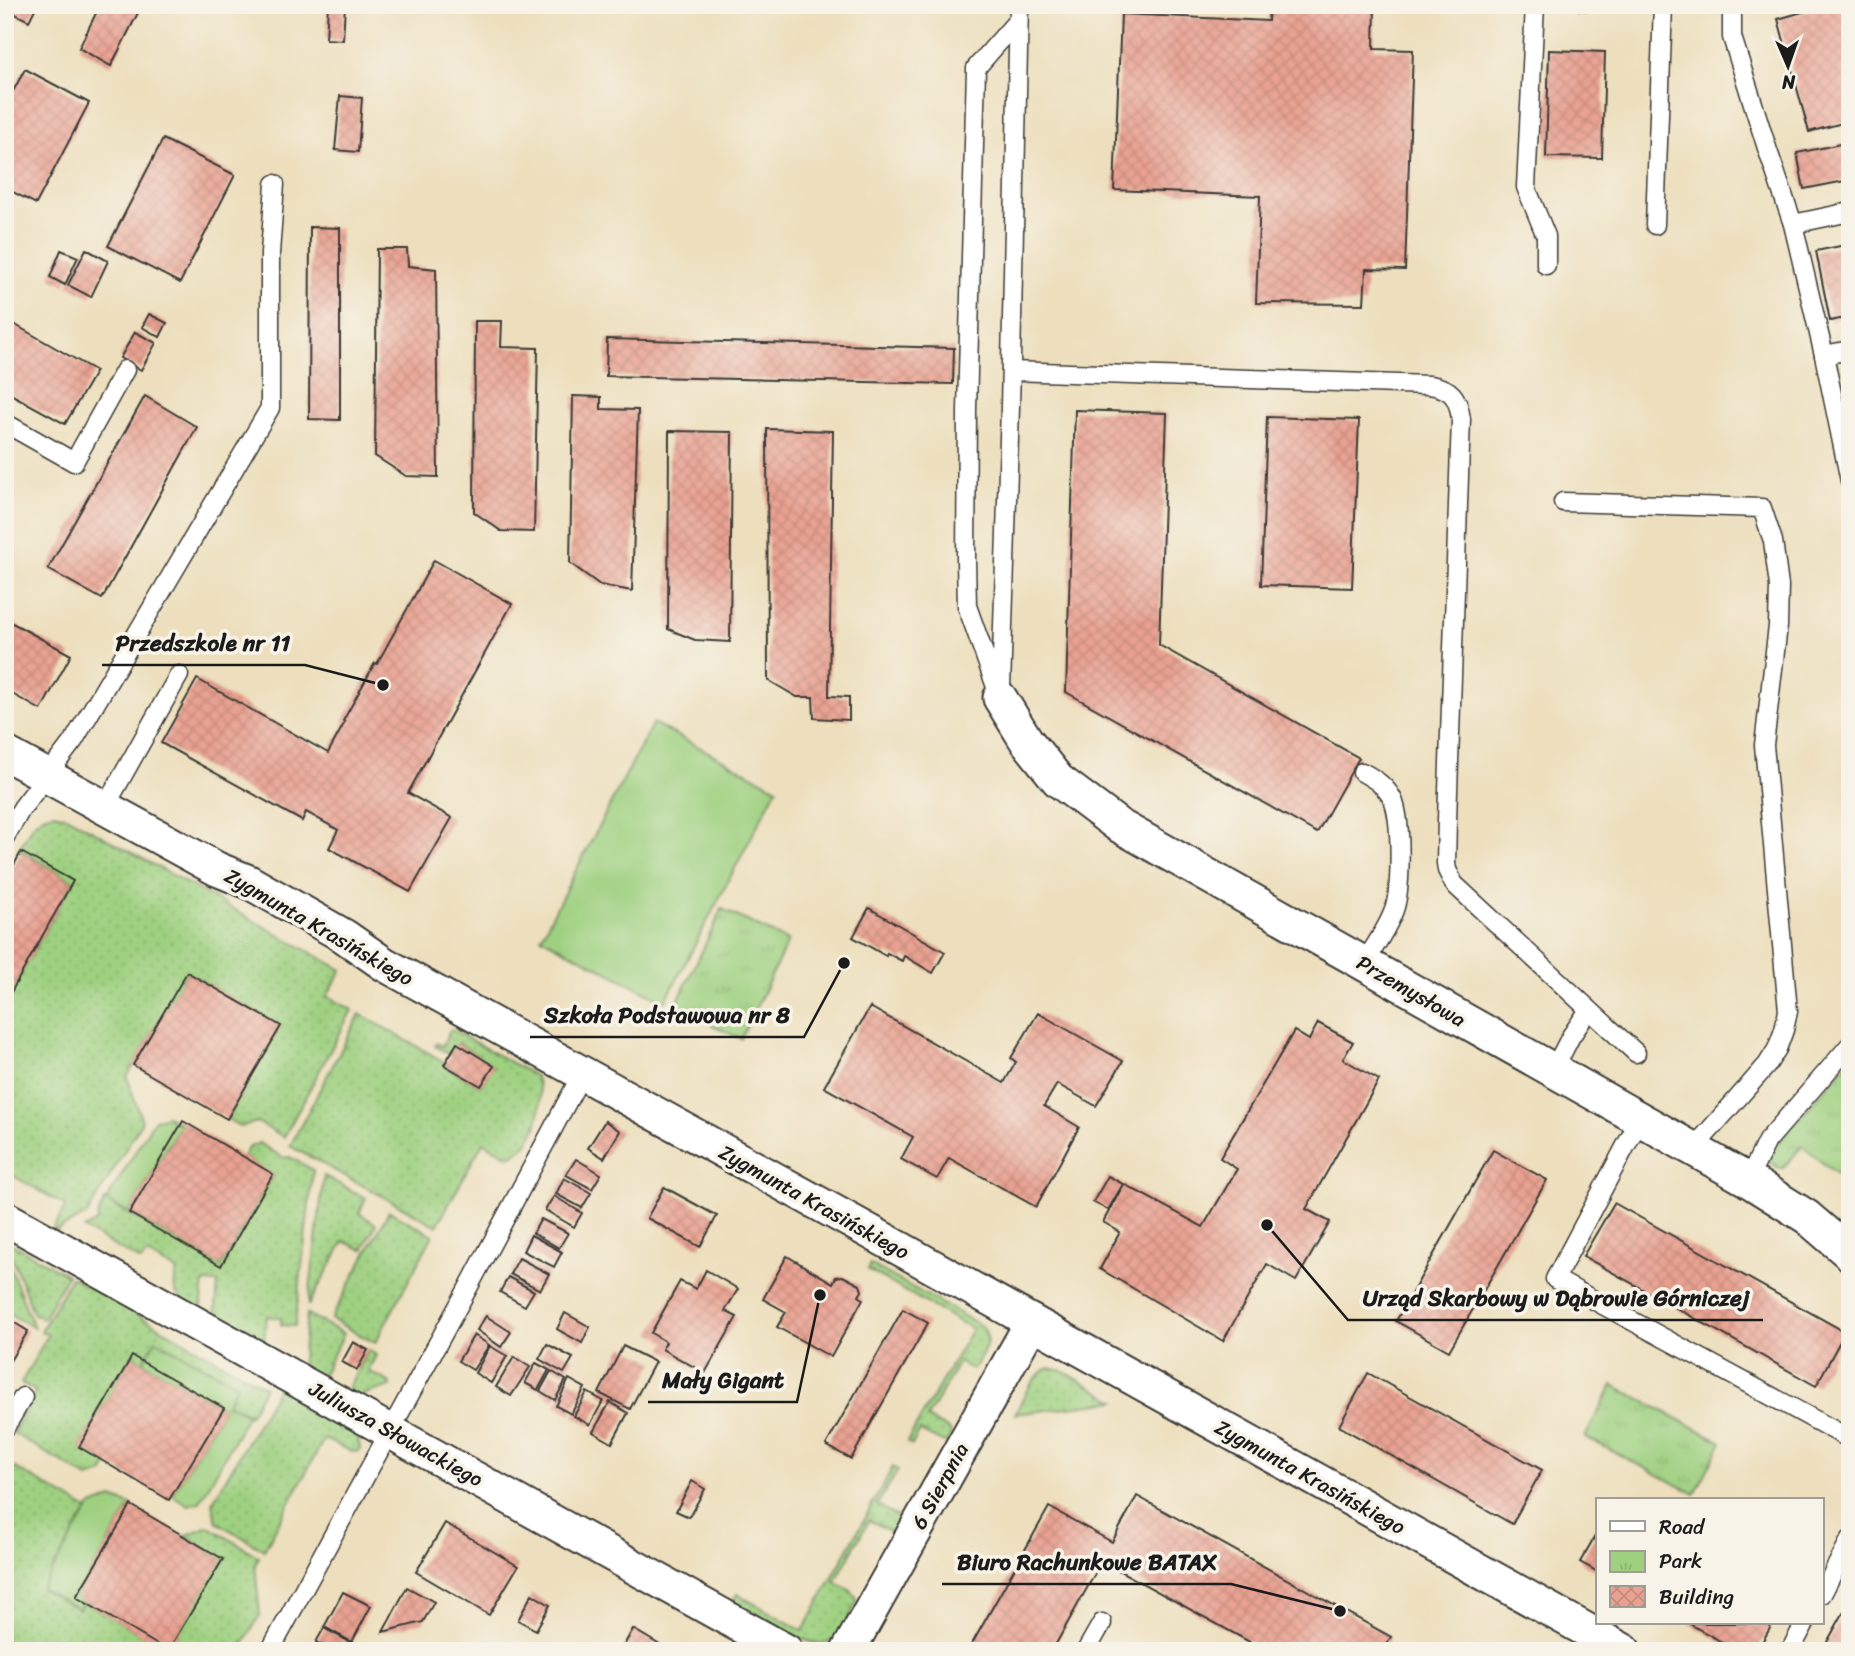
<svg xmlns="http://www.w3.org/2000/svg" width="1855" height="1656" font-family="Sriracha,sans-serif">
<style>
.grass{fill:url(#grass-dots);stroke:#5d764e;stroke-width:2}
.park{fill:url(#park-tufts);stroke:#5d764e;stroke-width:2}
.garden{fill:#9ed080;stroke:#5d764e;stroke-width:2}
.building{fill:url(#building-cross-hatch)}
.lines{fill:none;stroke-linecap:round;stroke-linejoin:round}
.service-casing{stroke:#3b3934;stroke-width:21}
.minor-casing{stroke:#3b3934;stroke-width:37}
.service{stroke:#fff;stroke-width:18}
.minor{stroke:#fff;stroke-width:33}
.labels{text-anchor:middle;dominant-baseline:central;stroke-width:7;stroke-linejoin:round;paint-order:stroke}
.street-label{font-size:21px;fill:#1c1c1c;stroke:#f7f3e8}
.leader{fill:none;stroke:#1c1c1c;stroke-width:2.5}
.callout-dot{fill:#1c1c1c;stroke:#f7f3e8;stroke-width:2.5}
.callout-label{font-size:23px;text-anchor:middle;font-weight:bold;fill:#1c1c1c;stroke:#f7f3e8;stroke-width:7;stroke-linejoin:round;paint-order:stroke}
</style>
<defs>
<pattern id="grass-dots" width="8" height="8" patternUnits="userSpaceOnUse" patternTransform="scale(1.75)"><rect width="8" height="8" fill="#9ed080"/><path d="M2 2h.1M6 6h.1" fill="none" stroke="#88b26e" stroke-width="1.8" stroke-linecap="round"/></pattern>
<pattern id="park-tufts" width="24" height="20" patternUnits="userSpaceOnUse" patternTransform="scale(1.75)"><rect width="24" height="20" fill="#9ed080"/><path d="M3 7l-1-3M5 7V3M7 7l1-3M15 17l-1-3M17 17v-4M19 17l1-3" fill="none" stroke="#88b26e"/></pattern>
<pattern id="building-cross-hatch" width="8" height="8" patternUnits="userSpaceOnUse" patternTransform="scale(1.75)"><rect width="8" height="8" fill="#e9a292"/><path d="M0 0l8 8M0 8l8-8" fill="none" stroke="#c78b7d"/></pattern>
</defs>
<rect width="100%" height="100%" fill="#f7f3e8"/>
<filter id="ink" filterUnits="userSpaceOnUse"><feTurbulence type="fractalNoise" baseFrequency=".0143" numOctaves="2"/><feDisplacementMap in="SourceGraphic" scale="14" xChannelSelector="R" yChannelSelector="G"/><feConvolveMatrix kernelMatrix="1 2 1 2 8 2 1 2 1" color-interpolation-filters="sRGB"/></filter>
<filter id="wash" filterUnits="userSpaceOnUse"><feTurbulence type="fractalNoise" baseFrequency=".00686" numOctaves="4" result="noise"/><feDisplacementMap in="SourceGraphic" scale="28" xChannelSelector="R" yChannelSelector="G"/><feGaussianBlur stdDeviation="1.57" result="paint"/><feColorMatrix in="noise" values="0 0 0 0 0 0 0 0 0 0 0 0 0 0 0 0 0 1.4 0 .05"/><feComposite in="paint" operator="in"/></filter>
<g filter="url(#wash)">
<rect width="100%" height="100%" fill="#eddfbd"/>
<g class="grass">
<path d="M 54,813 L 66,816 L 342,970 L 327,996 L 352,1010 L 284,1137 L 257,1122 L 241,1127 L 227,1119 L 280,1026 L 187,972 L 127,1077 L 142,1121 L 87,1215 L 56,1231 L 53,1229 L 66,1206 L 5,1171 L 5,1003 L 73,881 L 19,850 C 27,835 34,814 54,813 Z"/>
<path d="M 360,1014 L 446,1063 L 445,1066 L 481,1086 L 493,1066 L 458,1043 L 450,1055 L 435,1046 L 437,1043 L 442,1046 L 451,1029 L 535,1076 C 547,1101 538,1147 509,1156 L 483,1142 L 437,1226 L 290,1146 Z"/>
<path d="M 259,1143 L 284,1158 L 290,1157 L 313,1170 L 295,1326 L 281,1325 L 281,1318 L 267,1316 L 263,1345 L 215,1319 L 218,1283 L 204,1282 L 201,1312 C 183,1301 168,1296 177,1271 L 147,1254 L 141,1261 L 84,1229 L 97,1222 L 98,1216 L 105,1200 L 221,1266 L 273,1175 L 243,1157 L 248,1148 Z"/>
<polygon points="324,1176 366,1198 359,1213 376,1224 363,1250 344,1241 308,1306"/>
<polygon points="389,1211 433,1235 375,1343 331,1319"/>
<polygon points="5,1240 67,1275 43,1319 34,1314"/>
<polygon points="5,1254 34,1328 5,1311"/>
<path d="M 870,1264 L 980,1325 C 996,1339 981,1356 973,1370 L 959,1362 L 927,1418 L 949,1430 L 951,1433 L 948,1441 L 944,1443 L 920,1431 L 912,1445 L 907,1442 L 972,1329 L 868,1270 Z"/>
<polygon points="71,1277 265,1387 250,1414 227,1404 237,1385 156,1340 143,1362 132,1356 80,1447 108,1464 104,1473 88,1478 13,1433 36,1391 21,1383 48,1335 41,1331"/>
<polygon points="307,1314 344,1334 320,1379 301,1368"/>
<polygon points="368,1350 376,1355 368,1371 389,1382 391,1386 353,1398 345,1394"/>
<path d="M 1049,1368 L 1063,1371 L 1116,1401 L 1015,1414 C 1024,1397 1031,1377 1049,1368 Z"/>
<polygon points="279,1386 356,1430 360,1448 359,1451 352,1452 324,1439 264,1550 217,1522 212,1503"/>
<polygon points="5,1462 88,1510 42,1589 79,1609 83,1601 168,1650 222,1559 185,1536 208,1526 259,1557 255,1565 260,1615 240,1651 16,1651 5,1645"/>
<path d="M 893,1467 L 898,1470 L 877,1505 L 899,1518 L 901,1523 L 897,1531 L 893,1533 L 869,1520 L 835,1582 C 843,1587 857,1591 857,1602 C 850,1614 843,1634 830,1642 C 811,1652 752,1612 733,1602 L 737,1594 L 803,1631 Z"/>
</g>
<g class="park">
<polygon points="722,909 788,941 741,1039 675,1007"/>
<polygon points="1850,1060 1850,1185 1802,1146 1783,1168 1779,1168 1768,1161 1775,1146"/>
<polygon points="1613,1385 1722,1442 1695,1494 1585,1437"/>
</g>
<g class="garden">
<polygon points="653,723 777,788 665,1002 541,937"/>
<polygon points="166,1116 181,1124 129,1213 106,1201 154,1120"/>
<polygon points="156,1340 237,1385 227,1404 248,1414 200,1502 188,1505 172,1495 224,1408 143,1362"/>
<polygon points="112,1498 131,1505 77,1596 83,1601 79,1609 41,1589 90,1507"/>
</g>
<g id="blocks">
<g class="building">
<polygon points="5,5 37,5 29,21 5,9"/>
<polygon points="100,5 142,5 111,66 79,48"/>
<polygon points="328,5 345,5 343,40 326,39"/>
<polygon points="1269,5 1375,5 1374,49 1413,50 1405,270 1366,269 1364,304 1256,303 1260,196 1114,190 1121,14 1268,21"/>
<polygon points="1579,5 1617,5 1616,12 1579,10"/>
<polygon points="1827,5 1841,5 1850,39 1850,121 1809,132 1778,19"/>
<polygon points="1549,50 1605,52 1602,158 1546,157"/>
<polygon points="25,69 89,103 36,204 5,188 5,106"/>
<polygon points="340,96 362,98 358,152 335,150"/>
<polygon points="163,139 235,175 180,283 108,246"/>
<polygon points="1850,142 1850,180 1804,189 1797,153"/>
<polygon points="310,227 340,228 340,420 309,419"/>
<polygon points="1850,244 1850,317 1830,321 1816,251"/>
<polygon points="86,249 108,261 91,297 68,285"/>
<polygon points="377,249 407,249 408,266 436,269 438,477 406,476 375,456"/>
<polygon points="61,250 78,257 65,285 50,277"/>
<polygon points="149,314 167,323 160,337 142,327"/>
<polygon points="5,319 96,371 65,424 5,391"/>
<polygon points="475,321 502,321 501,347 538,348 534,532 501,531 474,512"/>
<polygon points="135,332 156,343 141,370 120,358"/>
<polygon points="607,339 954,348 953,384 606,376"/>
<polygon points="1850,379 1850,410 1848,410 1843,381"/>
<polygon points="145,396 197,427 102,599 48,569"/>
<polygon points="573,396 601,397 601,409 638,410 632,591 600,585 570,563"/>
<polygon points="1075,410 1167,413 1159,645 1359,758 1317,833 1066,692"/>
<polygon points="1267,417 1359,420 1352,588 1261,585"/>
<polygon points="767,429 833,431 829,696 849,697 849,720 814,718 813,697 797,697 768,680"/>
<polygon points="669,431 732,432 730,642 695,640 668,629"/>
<polygon points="434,560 512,604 408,793 452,818 410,892 329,848 338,830 306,812 302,821 161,743 197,679 328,753 345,722 343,721 375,663 377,664"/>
<polygon points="5,619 71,655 41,710 5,690"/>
<polygon points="21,852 73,881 5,1003 5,881"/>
<polygon points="869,908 945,952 933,973 904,956 902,961 887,953 886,956 853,937"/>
<polygon points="187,972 281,1026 227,1119 133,1065"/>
<polygon points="870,1007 1004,1083 1016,1062 1011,1058 1038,1013 1123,1061 1096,1106 1057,1084 1044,1106 1079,1127 1036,1207 949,1158 937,1179 901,1159 913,1137 824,1087"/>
<polygon points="1318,1023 1353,1042 1343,1059 1379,1080 1306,1209 1330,1222 1296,1281 1267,1264 1223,1341 1100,1269 1120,1232 1103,1222 1124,1184 1203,1227 1237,1169 1220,1158 1294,1031 1309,1040"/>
<polygon points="457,1043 494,1066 481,1086 444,1065"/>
<polygon points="183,1121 273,1174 221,1266 129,1213"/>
<polygon points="605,1121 620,1131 604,1158 588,1148"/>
<polygon points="1493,1150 1547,1180 1449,1351 1396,1321"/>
<polygon points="576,1159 601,1174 592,1189 566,1175"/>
<polygon points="1108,1176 1123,1184 1108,1210 1093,1202"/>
<polygon points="564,1178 591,1193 582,1208 556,1194"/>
<polygon points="664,1187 717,1216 700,1247 647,1218"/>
<polygon points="554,1196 582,1213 574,1227 545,1210"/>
<polygon points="1614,1203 1845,1332 1816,1386 1583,1256"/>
<polygon points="541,1219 568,1233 559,1248 533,1233"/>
<polygon points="531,1235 562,1252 554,1267 523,1251"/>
<polygon points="787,1256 833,1283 836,1277 843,1276 860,1285 862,1291 859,1296 863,1299 831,1357 777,1327 786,1312 763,1299"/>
<polygon points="519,1258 549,1274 540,1290 510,1274"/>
<polygon points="706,1270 738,1289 725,1311 737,1317 705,1373 662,1349 666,1342 651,1333 680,1281 696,1289"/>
<polygon points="508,1277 534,1291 525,1306 500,1292"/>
<polygon points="903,1309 928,1323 851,1459 826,1445"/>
<polygon points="565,1313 590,1327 582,1343 557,1329"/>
<polygon points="486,1316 511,1332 501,1347 477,1330"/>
<polygon points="5,1317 28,1331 5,1369"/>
<polygon points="474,1335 489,1345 473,1370 458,1361"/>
<polygon points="353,1342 368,1350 357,1370 342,1362"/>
<polygon points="547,1344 573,1358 564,1373 539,1359"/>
<polygon points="490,1346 507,1356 491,1383 475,1373"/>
<polygon points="623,1346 655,1362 630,1409 599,1393"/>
<polygon points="132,1356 224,1408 169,1500 79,1447"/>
<polygon points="514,1357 530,1367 511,1396 496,1387"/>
<polygon points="536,1363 549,1370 538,1390 525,1383"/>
<polygon points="551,1371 566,1380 555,1400 540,1391"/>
<polygon points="1368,1373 1542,1470 1512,1524 1339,1426"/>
<polygon points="569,1379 585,1388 571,1414 556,1406"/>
<polygon points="587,1392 603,1401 590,1425 574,1416"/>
<polygon points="610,1402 628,1413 612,1443 593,1432"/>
<polygon points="692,1481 705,1489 689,1517 676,1511"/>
<polygon points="1137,1496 1391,1637 1383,1651 1266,1651 1102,1561 1052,1651 968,1651 1049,1507 1112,1542"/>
<polygon points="131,1505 223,1559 168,1651 76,1597"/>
<polygon points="445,1523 518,1566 489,1615 416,1572"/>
<polygon points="1598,1531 1598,1572 1580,1562"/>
<polygon points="407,1587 434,1602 423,1622 383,1632"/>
<polygon points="343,1592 371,1606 352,1642 324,1627"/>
<polygon points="532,1594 550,1605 536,1630 518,1620"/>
<polygon points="1850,1601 1850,1651 1822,1651"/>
<polygon points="1688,1623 1773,1623 1757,1651 1738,1651"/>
<polygon points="324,1628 350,1642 345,1651 332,1651 316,1642"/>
<polygon points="633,1629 670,1651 621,1651"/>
</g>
</g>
</g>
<g filter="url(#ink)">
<use href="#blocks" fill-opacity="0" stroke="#3b3934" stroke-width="2"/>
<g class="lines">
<defs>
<g id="service">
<polyline points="1535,5 1526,187 1546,236 1546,265"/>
<polyline points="1732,5 1732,37 1767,148 1793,224 1824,355 1850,481"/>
<polyline points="1793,224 1850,212"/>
<polyline points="1655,225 1663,5"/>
<polyline points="1824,355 1850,350"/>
<path d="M 1011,371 L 1429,385 C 1452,388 1458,397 1461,419 L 1447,820 L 1446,863 L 1447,870 L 1454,884 L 1636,1053"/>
<polyline points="5,423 74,462 125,370"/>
<polyline points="1563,502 1762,508 1773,541 1779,586 1778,626 1764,745 1788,1011 1784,1030 1777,1049 1767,1065 1693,1149"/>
<polyline points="1001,688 1010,407 1019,5"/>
<polyline points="1000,698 967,606 966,561 967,410 976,68 1018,20"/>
<path d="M 1362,772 C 1375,779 1386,786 1393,800 C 1402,821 1401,885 1395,907 C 1389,927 1374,946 1364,964"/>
<polyline points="105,807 179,675"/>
<polyline points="5,837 22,808 74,740 270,408 270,253 275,184"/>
<polyline points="1553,1071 1571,1036 1589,1010"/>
<polyline points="1640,1119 1555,1279 1850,1439"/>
<polyline points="1748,1180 1767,1141 1850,1045"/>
<polyline points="5,1428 23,1397"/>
<polyline points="1822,1594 1850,1540"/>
<polyline points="270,1651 468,1288 582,1074"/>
<polyline points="1086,1651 1102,1623"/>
<polyline points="1790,1651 1805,1623"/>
</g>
<g id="minor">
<polyline points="1000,698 1026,740 1058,780 1118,825 1748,1180 1807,1217 1850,1254"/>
<polyline points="5,753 217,869 249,882 344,936 384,964 865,1229 1624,1651"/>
<polyline points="5,1218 786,1651"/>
<polyline points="848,1651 1032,1322"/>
</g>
</defs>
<use href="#service" class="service-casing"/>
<use href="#minor" class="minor-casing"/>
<use href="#service" class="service"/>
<use href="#minor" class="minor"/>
</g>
</g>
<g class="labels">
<g class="street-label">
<text transform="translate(319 927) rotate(30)">Zygmunta Krasińskiego</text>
<text transform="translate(1411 991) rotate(30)">Przemysłowa</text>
<text transform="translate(814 1202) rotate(29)">Zygmunta Krasińskiego</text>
<text transform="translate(396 1434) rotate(29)">Juliusza Słowackiego</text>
<text transform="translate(1310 1477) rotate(29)">Zygmunta Krasińskiego</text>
<text transform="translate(940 1486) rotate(-61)">6 Sierpnia</text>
</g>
</g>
<path class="leader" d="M383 685L305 665H102M844 963L804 1037H530M1267 1225L1348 1320H1763M820 1295L797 1402H648M1340 1611L1231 1584H942"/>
<g class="callout-dot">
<circle cx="383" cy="685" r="7"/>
<circle cx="844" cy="963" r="7"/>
<circle cx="1267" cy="1225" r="7"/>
<circle cx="820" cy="1295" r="7"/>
<circle cx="1340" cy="1611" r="7"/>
</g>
<g class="callout-label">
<text x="203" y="651">Przedszkole nr 11</text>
<text x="667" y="1023">Szkoła Podstawowa nr 8</text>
<text x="1556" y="1306">Urząd Skarbowy w Dąbrowie Górniczej</text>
<text x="723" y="1388">Mały Gigant</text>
<text x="1087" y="1570">Biuro Rachunkowe BATAX</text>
</g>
<rect width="1855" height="1656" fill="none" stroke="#f7f3e8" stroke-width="28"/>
<rect x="1596" y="1498" width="228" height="126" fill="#f7f3e8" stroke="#9f9d96" stroke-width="2"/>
<rect x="1610" y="1521" width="35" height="10" fill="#ffffff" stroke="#9f9d96" stroke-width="2"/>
<text x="1659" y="1534" font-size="21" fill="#1c1c1c">Road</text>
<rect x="1610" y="1551" width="35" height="21" fill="url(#park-tufts)" stroke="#9f9d96" stroke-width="2"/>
<text x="1659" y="1568" font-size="21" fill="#1c1c1c">Park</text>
<rect x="1610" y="1586" width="35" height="21" fill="url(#building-cross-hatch)" stroke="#9f9d96" stroke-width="2"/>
<text x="1659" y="1604" font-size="21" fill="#1c1c1c">Building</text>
<g transform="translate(1788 66) rotate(178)" stroke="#f7f3e8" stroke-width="5" paint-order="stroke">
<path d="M0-5L12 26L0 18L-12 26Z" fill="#1c1c1c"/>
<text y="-10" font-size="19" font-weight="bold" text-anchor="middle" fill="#1c1c1c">N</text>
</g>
</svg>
